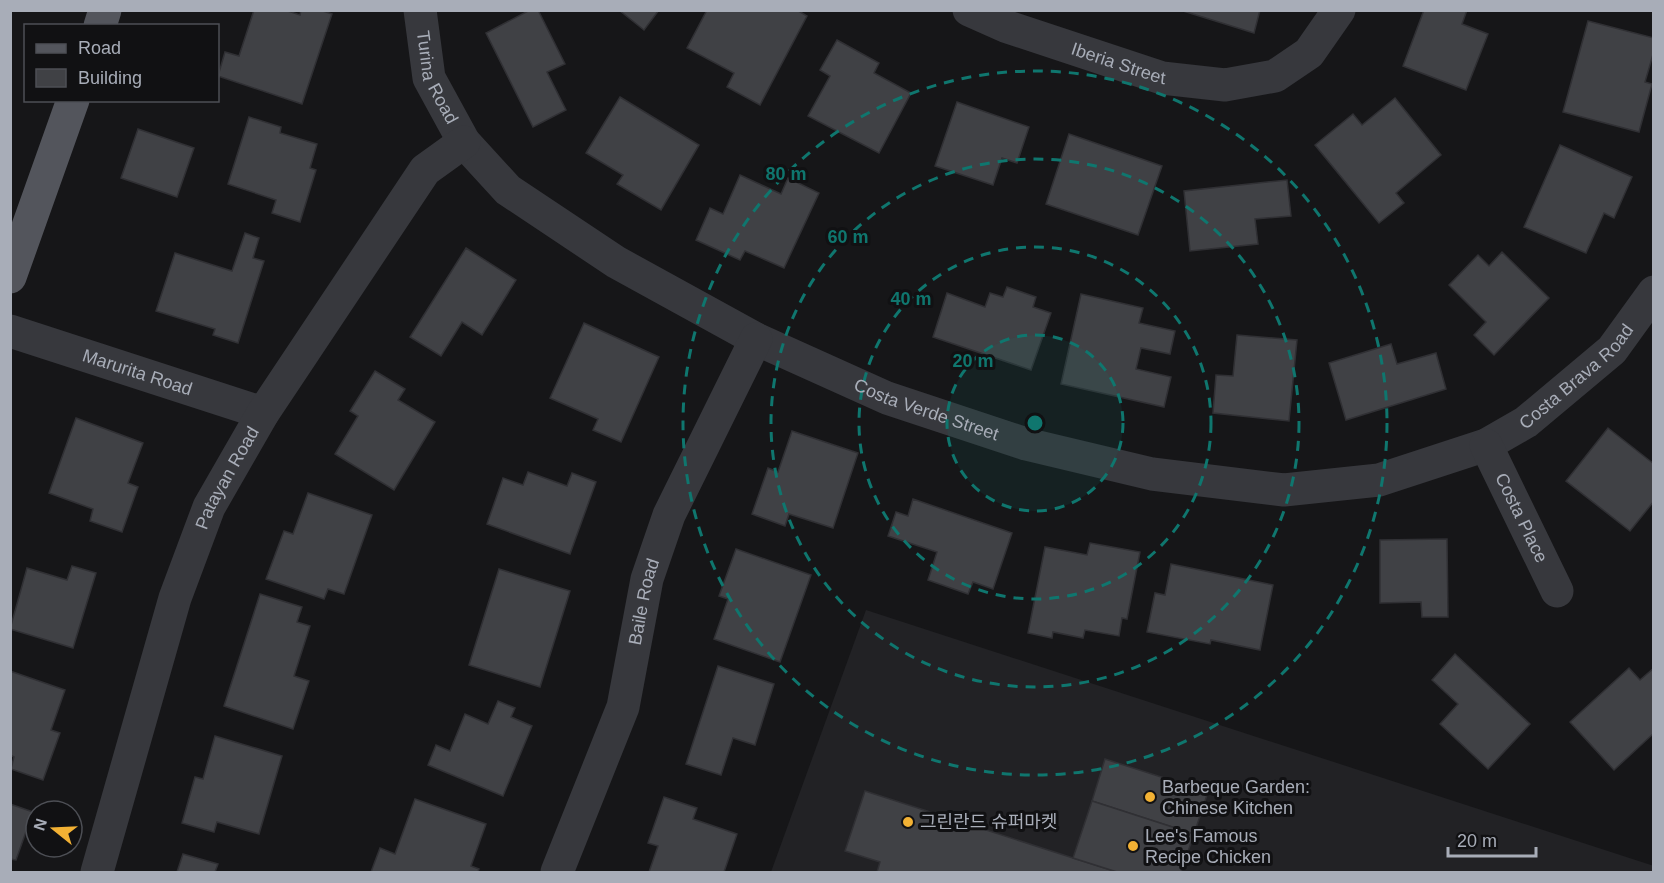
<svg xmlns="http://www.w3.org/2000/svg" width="1664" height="883" font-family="Helvetica,'Noto Sans KR',sans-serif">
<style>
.built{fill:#222225}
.building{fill:#404145;stroke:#303034;stroke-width:1.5}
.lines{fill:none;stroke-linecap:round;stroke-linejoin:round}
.street{stroke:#37383d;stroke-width:33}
.primary{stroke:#53555c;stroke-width:33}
.ring{fill:none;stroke:#0f766e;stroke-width:3;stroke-dasharray:10 8}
.poi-dot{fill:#f2b134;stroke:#111113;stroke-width:2}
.labels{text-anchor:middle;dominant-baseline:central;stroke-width:6;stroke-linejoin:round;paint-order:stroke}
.street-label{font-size:18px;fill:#a8adb8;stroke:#111113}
.poi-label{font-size:18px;fill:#a8adb8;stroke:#111113;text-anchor:start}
.centre{fill:#0f766e;stroke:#111113;stroke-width:3}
.ring-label{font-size:18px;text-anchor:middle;font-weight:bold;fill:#0f766e;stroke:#111113;stroke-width:6;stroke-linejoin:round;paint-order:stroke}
</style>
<rect width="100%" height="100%" fill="#161618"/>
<polygon class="built" points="866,610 1654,866 1653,872 771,872"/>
<g class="building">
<polygon points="254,10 285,10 300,15 301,10 320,10 332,14 302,104 218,76 225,52 239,56"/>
<polygon points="530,10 538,10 565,64 547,72 566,110 533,127 486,33"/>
<polygon points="619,10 659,10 644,30"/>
<polygon points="707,10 797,10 807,16 760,105 727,87 734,73 687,48"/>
<polygon points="1180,10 1260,10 1254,33"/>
<polygon points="1424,10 1467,10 1462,24 1488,34 1466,90 1403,66"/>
<polygon points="1588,21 1654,38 1654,51 1645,82 1652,84 1639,132 1563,112"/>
<polygon points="837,40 879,63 874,73 911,93 879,153 808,116 830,76 820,70"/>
<polygon points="620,97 699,145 661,210 617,184 623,175 586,153"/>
<polygon points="1395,98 1441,155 1396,193 1404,203 1379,223 1315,145 1353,114 1362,125"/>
<polygon points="957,102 1029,127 1017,163 1002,158 993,185 935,166"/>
<polygon points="249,117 281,127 280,133 317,144 310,168 316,170 300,222 272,213 276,200 228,184"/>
<polygon points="138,129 194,148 177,197 121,178"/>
<polygon points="1069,134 1162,166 1138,235 1046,204"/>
<polygon points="1560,145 1632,177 1614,218 1604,213 1586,253 1524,227"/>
<polygon points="740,175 781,194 788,178 819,193 784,268 745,251 740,260 696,240 710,208 723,214"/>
<polygon points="1287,180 1291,216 1255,219 1258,244 1190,251 1184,191"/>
<polygon points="245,233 259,238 253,258 264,261 238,343 213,335 215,329 156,311 175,253 232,271"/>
<polygon points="466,248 516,280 482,335 462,322 441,356 410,337"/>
<polygon points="1502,252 1549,298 1494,355 1474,335 1486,322 1449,285 1478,255 1489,266"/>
<polygon points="1007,287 1036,297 1033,307 1051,313 1031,370 933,337 947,293 985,307 990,293 1003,297"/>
<polygon points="1081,294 1143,308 1139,323 1175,331 1170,354 1141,348 1136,369 1171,377 1164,407 1061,384"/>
<polygon points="584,323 659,357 621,442 593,430 598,419 550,398"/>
<polygon points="1237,335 1297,340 1289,421 1213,413 1216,375 1233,376"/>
<polygon points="1391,344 1397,364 1436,353 1446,389 1346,420 1329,363"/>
<polygon points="375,371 405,389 398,400 435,422 394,490 335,454 358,416 350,411"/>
<polygon points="76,418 143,443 128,483 138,487 122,532 90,521 93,509 49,493"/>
<polygon points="1608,428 1654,464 1654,501 1630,531 1566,481"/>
<polygon points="792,431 858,453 833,528 789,514 785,526 752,514 768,468 778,472"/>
<polygon points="528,472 567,486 572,473 596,482 570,554 487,524 503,478 523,485"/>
<polygon points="308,493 372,515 344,594 328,589 324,599 266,579 284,531 293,534"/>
<polygon points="913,499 1012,533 993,589 973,582 968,594 928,580 937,552 888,536 896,512 908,516"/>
<polygon points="1447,539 1448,617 1422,617 1421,602 1380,603 1380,540"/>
<polygon points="1090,543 1140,552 1127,619 1122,618 1119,636 1085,630 1083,638 1053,632 1052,638 1028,633 1045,547 1087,555"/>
<polygon points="736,549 811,575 780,662 714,639 728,599 719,596"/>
<polygon points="1171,564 1273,585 1260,650 1211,640 1210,644 1147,632 1155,593 1165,595"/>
<polygon points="72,566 96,573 73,648 10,629 27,568 67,580"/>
<polygon points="499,569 570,591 540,687 469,665"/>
<polygon points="260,594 302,607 297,622 310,626 294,676 309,681 293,729 224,706"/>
<polygon points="1455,654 1530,724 1488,769 1440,724 1458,704 1432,680"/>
<polygon points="718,666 774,684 755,745 733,738 721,775 686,764"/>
<polygon points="1629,668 1640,680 1654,668 1654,733 1614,770 1570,722"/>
<polygon points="10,671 65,690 51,730 60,733 43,780 11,769 14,757 10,755"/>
<polygon points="498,701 515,708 511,717 532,726 503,796 428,765 436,745 450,751 465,714 488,724"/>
<polygon points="215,736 282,756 259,834 217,822 214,832 182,823 195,777 203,779"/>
<polygon points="1105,759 1208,792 1194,834 1092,801"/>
<polygon points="865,791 1073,858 1117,872 877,872 880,862 845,851"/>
<polygon points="664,797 697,808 693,819 737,834 724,872 649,872 658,846 648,843"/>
<polygon points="415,799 486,824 471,866 479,869 478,872 371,872 380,848 395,854"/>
<polygon points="1092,801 1194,834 1181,872 1117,872 1073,858"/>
<polygon points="10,804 33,812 16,860 10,859"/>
<polygon points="183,854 218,864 215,872 177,872"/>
</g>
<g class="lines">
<g class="street">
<path id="s1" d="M 420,10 L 429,78 L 464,142 L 508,190 L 616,262 L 756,339 L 887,398 L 1026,444 L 1152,474 L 1284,490 L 1379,480 L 1486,445 L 1526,422 L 1612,350 L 1654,292"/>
<path id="s2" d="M 969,10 L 1005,26 L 1162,78 L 1225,85 L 1275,76 L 1309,53 L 1339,10"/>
<path id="s3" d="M 10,331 L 263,413"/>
<path id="s4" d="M 1486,445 L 1557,591"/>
<path id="s5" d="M 97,872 L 175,598 L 209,507 L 263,413 L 425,170 L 464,142"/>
<path id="s6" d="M 557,872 L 623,707 L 647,579 L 669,515 L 756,339"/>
</g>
<g class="primary">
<polyline points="100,26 105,10"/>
<polyline points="10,277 73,100"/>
</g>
</g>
<circle cx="1035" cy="423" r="88" fill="#0f766e" fill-opacity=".12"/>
<g class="ring">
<circle cx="1035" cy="423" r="88"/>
<circle cx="1035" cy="423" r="176"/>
<circle cx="1035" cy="423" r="264"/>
<circle cx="1035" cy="423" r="352"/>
</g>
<g class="poi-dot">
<circle cx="1150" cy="797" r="6"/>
<circle cx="908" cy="822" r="6"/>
<circle cx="1133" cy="846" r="6"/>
</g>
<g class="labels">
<g class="street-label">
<text stroke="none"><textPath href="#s2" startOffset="159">Iberia Street</textPath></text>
<text stroke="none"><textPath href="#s1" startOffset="70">Turina Road</textPath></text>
<text stroke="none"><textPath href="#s3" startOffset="134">Marurita Road</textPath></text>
<text stroke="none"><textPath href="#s1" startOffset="1371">Costa Brava Road</textPath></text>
<text stroke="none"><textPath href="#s1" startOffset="681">Costa Verde Street</textPath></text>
<text stroke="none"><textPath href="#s5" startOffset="416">Patayan Road</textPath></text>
<text stroke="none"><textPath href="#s4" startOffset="81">Costa Place</textPath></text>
<text stroke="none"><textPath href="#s6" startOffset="285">Baile Road</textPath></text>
</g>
<g class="poi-label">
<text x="1162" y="787">Barbeque Garden:<tspan x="1162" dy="21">Chinese Kitchen</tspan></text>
<text x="920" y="822">그린란드 슈퍼마켓</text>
<text x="1145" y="836">Lee's Famous<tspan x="1145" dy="21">Recipe Chicken</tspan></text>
</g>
</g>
<circle cx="1035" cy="423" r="9" class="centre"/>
<g class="ring-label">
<text x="786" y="180">80 m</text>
<text x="848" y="243">60 m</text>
<text x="911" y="305">40 m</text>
<text x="973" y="367">20 m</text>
</g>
<rect width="1664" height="883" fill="none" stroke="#a8adb8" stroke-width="24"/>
<rect x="24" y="24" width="195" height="78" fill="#111113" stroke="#4d4f55" stroke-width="1.5"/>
<rect x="36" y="44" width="30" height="9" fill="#53555c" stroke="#4d4f55" stroke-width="1.5"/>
<text x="78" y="54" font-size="18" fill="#a8adb8">Road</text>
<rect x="36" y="69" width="30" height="18" fill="#404145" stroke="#4d4f55" stroke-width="1.5"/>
<text x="78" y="84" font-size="18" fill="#a8adb8">Building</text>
<g transform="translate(54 829) rotate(288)"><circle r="28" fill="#111113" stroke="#4d4f55" stroke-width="1.5"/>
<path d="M0-4.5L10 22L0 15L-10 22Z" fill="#f2b134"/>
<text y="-9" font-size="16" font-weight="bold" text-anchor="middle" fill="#a8adb8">N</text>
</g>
<path d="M1448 847v9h88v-9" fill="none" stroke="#a8adb8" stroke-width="3"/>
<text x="1457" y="847" font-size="18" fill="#a8adb8" stroke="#111113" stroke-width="4.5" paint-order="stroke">20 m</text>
</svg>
